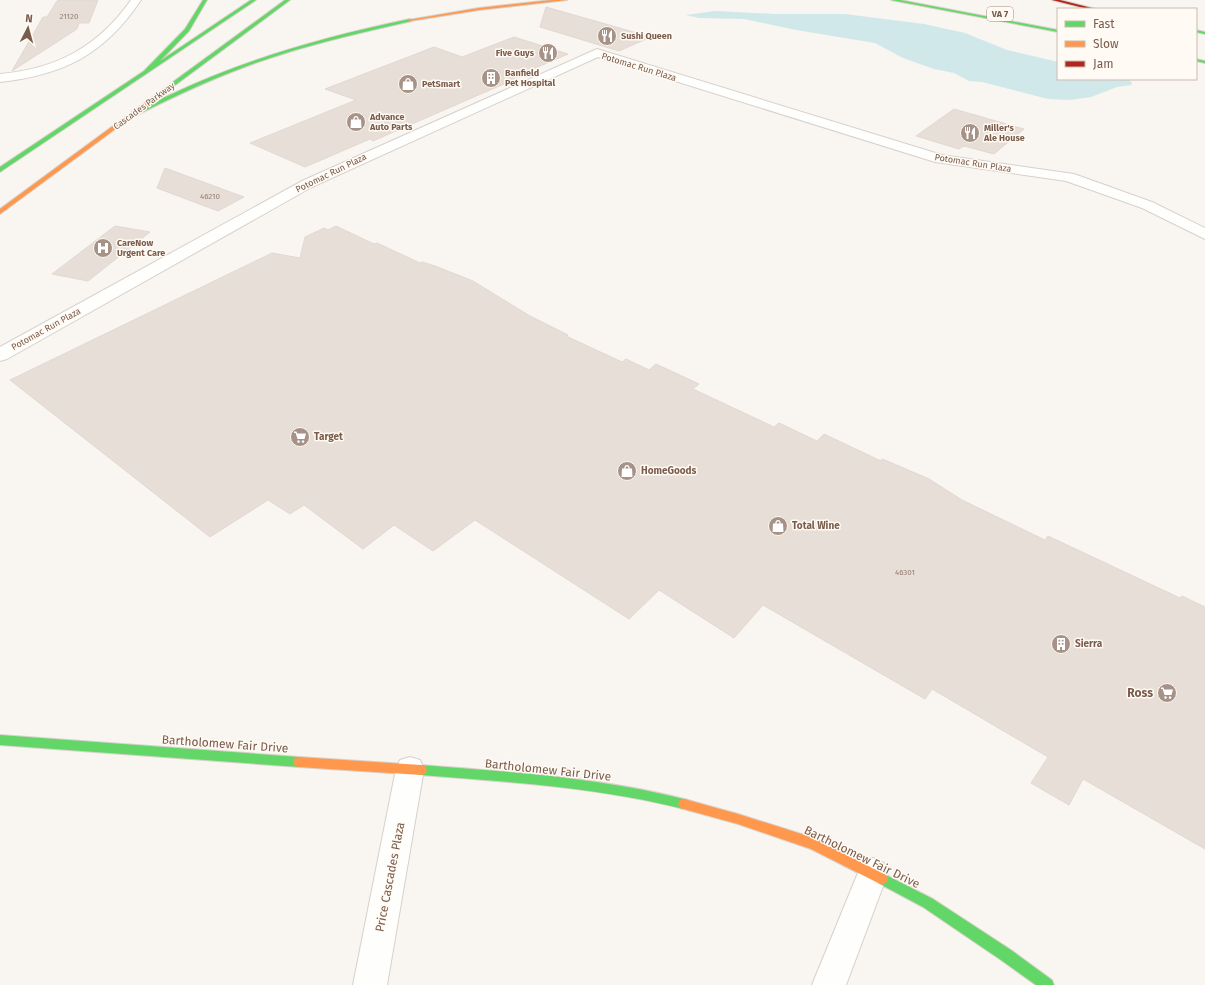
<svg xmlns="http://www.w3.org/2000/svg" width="1205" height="985" font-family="'Fira Sans',sans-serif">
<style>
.water{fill:#d0e8ea}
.building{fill:#e6ded7;stroke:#e2d8d2}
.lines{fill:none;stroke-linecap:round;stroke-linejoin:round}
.street-casing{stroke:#d7d1cb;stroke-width:2}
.fast-casing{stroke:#d9d2cb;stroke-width:2}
.slow-casing{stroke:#d9d2cb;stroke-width:2}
.jam-casing{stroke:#d9d2cb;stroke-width:2}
.street{fill:#fefefd;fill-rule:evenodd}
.fast{fill:#63d668;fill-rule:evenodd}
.slow{fill:#ff974d;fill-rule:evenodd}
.jam{fill:#b3261e;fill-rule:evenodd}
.labels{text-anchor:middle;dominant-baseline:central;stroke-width:3;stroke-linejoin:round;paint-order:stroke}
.number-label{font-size:8px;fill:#977e72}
.shield{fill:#fffaf3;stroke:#a28b7f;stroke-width:1}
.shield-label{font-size:9px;font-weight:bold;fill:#7a5c4d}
.far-poi-label{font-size:9px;font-weight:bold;fill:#7a5c4d;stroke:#fffaf3;text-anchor:start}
.far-street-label{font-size:9px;fill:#7a5c4d;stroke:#fffaf3}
.poi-label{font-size:10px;font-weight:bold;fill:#7a5c4d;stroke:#fffaf3;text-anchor:start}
.near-poi-label{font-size:12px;font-weight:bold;fill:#7a5c4d;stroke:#fffaf3;text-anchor:end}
.near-street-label{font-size:12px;fill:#7a5c4d;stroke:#fffaf3}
</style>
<rect width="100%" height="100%" fill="#f9f5f0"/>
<polygon class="water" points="715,11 775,14 845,14 924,24 965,33 1007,50 1058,62 1058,79 1128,79 1132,83 1131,85 1117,87 1091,97 1070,100 1048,99 982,82 969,81 954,73 934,69 903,58 875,43 796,30 744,19 699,18 686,15"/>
<g class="building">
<polygon points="59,0 98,0 89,23 79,23 77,29 12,71 43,17 47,17 57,1"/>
<polygon points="546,7 651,37 619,51 540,27"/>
<polygon points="514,37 568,54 517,76 520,77 373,141 370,139 305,167 250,143 356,100 325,89 434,47 462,57"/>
<polygon points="954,109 1024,129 994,154 964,146 959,149 916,136"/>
<polygon points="165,168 244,197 218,211 157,188"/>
<polygon points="115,226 150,232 88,281 52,274"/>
<polygon points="336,226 374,244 377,243 420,263 422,262 435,266 473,281 530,316 568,335 566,336 622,362 626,359 649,370 656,364 699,384 693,389 774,427 779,423 817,441 824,434 881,461 882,459 899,466 929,479 962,500 1045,540 1048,536 1180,598 1182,596 1205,607 1205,849 1083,779 1069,805 1031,783 1048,757 932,689 925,699 763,605 734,638 659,590 629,619 475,520 433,551 394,525 363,549 304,505 290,514 268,500 210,537 10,380 272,253 300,258 305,237 324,228 328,230"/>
</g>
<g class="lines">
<defs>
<g id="street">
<path d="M 131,0 L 141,0 C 105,54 64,75 0,82 L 0,74 C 56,69 98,47 131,0 Z"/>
<polygon points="597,49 942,155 1074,174 1152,202 1205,228 1205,239 1142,208 1066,181 935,162 598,57 312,187 7,359 0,361 0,347 302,181"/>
<polygon points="410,757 420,760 424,769 387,985 353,985 396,769 400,760"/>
<polygon points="873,858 884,863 888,873 846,985 812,985 862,863"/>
</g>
<g id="fast">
<polygon points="203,0 207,0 189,31 160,61 251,0 256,0 0,172 0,167 144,71 185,29"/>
<polygon points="285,0 290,0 155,100 151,100 151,98"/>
<polygon points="891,0 900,0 1058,30 1058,32"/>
<path d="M 410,19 L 412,21 C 354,34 297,47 242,68 C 204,82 167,100 131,118 L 126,117 C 138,108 159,100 172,94 C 248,58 328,36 410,19 Z"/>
<polygon points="1196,30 1205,32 1205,34 1196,32"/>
<polygon points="1196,59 1205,61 1205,63 1196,61"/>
<polygon points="0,735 299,757 303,758 305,762 303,766 299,767 0,745"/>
<path d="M 421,765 C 510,772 597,777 684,799 L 688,800 L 690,804 L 688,808 L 684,809 C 597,787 510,782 421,775 L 417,774 L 415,770 L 417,766 Z"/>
<polygon points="882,873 933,899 1011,950 1052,980 1054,985 1036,985 1001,960 923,907 878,883 876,879 878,875"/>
</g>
<g id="slow">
<polygon points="552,0 567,0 479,10 410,21 408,20 479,8"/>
<polygon points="151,98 156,99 0,214 0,209"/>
<polygon points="299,757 421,765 425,766 427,770 425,774 421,775 299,767 295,766 293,762 295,758"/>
<polygon points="684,799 738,814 814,838 886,875 888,879 886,883 882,885 811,849 738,824 680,808 678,804 680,800"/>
</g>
<polygon id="jam" points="1052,0 1060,0 1096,9 1088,9"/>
</defs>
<use href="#street" class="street-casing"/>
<use href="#fast" class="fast-casing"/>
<use href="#slow" class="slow-casing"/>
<use href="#jam" class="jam-casing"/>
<use href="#street" class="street"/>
<use href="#fast" class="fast"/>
<use href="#slow" class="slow"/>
<use href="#jam" class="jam"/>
</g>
<defs>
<symbol id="restaurant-disc" viewBox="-11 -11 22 22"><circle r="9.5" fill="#a69286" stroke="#fffaf3"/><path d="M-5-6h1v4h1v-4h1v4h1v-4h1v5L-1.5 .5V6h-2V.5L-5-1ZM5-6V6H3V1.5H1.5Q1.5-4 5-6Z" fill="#fff"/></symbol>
<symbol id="building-disc" viewBox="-11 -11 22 22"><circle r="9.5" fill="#a69286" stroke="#fffaf3"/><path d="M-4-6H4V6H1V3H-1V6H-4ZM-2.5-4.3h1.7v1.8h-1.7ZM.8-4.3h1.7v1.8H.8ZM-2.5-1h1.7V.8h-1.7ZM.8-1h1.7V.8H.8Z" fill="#fff"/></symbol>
<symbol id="shop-disc" viewBox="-11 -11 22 22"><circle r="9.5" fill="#a69286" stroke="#fffaf3"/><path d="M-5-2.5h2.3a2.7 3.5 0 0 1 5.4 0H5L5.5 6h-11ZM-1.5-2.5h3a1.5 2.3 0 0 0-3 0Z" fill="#fff"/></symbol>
<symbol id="hospital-disc" viewBox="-11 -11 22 22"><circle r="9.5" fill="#a69286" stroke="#fffaf3"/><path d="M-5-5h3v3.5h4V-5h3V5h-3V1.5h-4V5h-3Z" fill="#fff"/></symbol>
<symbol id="supermarket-disc" viewBox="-11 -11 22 22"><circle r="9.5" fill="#a69286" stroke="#fffaf3"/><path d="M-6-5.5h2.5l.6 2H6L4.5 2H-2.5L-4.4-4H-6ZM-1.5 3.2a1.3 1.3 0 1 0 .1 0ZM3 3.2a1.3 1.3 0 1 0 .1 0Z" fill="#fff"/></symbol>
</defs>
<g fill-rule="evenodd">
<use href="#restaurant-disc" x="596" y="25" width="22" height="22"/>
<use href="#restaurant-disc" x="537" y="42" width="22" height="22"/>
<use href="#building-disc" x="480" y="67" width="22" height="22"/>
<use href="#shop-disc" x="397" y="73" width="22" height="22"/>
<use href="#shop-disc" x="345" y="111" width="22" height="22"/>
<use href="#restaurant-disc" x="959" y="122" width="22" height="22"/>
<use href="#hospital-disc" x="92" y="237" width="22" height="22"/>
<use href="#supermarket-disc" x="289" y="426" width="22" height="22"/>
<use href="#shop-disc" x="616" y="460" width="22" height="22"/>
<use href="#shop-disc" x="767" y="515" width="22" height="22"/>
<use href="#building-disc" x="1050" y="633" width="22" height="22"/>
<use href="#supermarket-disc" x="1156" y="682" width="22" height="22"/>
</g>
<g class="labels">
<g class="number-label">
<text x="69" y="16">21120</text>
<text x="210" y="196">46210</text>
<text x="905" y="572">46301</text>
</g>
<rect class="shield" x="987" y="7" width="26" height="14" rx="3"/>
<g class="shield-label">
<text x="1000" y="14">VA 7</text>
</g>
<g class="far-poi-label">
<text x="621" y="36">Sushi Queen</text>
<text x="534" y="53" text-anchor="end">Five Guys</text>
<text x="505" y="73">Banfield<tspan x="505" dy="10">Pet Hospital</tspan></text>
<text x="422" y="84">PetSmart</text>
<text x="370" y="117">Advance<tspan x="370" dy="10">Auto Parts</tspan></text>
<text x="984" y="128">Miller's<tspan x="984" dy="10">Ale House</tspan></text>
<text x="117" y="243">CareNow<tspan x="117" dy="10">Urgent Care</tspan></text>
</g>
<g class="far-street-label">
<text transform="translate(639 67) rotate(17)">Potomac Run Plaza</text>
<text transform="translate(144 106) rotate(-36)">Cascades Parkway</text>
<text transform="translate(973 163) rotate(9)">Potomac Run Plaza</text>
<text transform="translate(331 173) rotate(-26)">Potomac Run Plaza</text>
<text transform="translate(46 329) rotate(-29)">Potomac Run Plaza</text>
</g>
<g class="poi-label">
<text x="314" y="437">Target</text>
<text x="641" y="471">HomeGoods</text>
<text x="792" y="526">Total Wine</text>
<text x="1075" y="644">Sierra</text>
</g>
<g class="near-poi-label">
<text x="1153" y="693">Ross</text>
</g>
<g class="near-street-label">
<text transform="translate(225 744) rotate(4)">Bartholomew Fair Drive</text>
<text transform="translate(548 770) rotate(6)">Bartholomew Fair Drive</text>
<text transform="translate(862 857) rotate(26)">Bartholomew Fair Drive</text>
<text transform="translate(390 877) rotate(-79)">Price Cascades Plaza</text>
</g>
</g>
<rect x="1057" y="8" width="140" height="72" fill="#fffaf3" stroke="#cabbb1"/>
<rect x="1065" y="21" width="20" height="6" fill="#63d668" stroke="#cabbb1"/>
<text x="1093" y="28" font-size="12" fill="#7a5c4d">Fast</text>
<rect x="1065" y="41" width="20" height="6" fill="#ff974d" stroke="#cabbb1"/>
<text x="1093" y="48" font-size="12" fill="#7a5c4d">Slow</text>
<rect x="1065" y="61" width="20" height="6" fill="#b3261e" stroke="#cabbb1"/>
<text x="1093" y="68" font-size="12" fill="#7a5c4d">Jam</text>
<g transform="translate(28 28) rotate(6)" stroke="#fffaf3" stroke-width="3" paint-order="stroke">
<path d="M0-3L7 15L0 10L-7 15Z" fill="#7a5c4d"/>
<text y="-6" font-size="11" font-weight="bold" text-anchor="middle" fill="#7a5c4d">N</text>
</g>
</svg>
